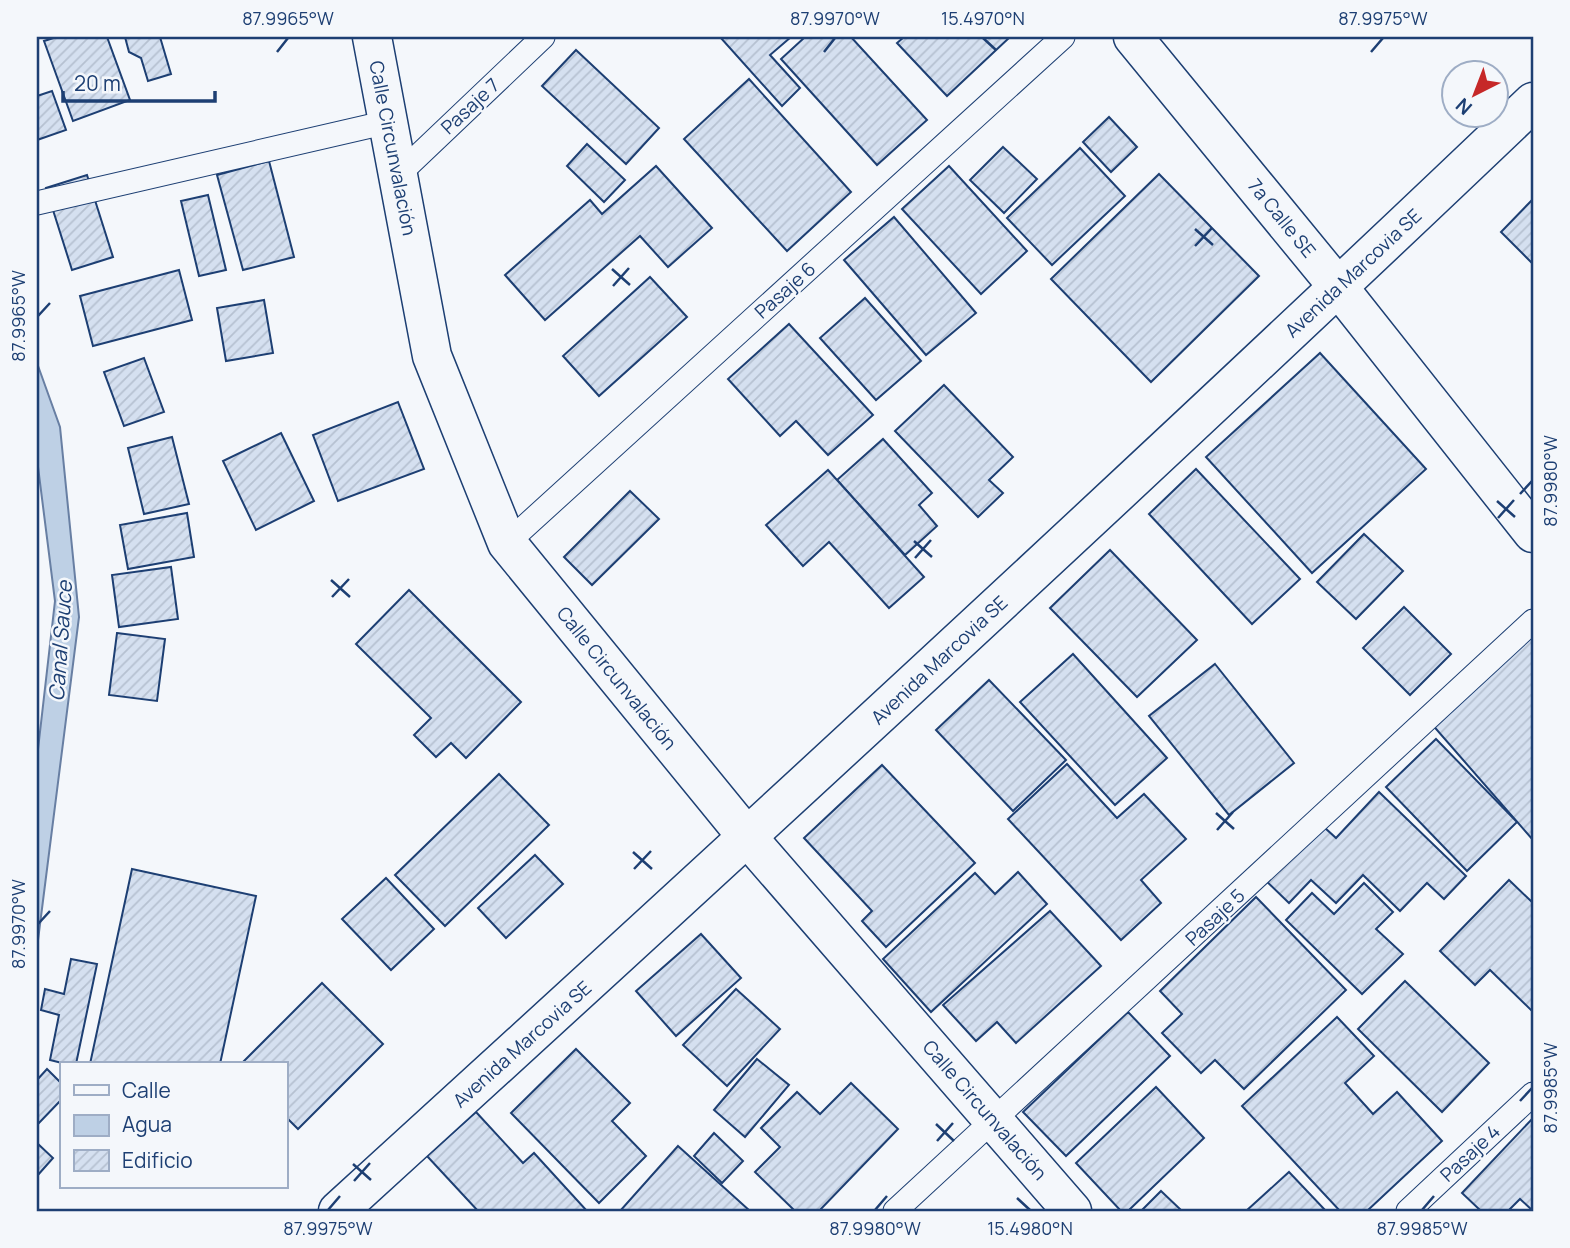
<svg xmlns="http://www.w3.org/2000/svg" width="1570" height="1248" font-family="Manrope,sans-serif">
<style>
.water{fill:#bed0e5;stroke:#687fa3;stroke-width:2}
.building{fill:url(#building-hatch);stroke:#1d3f73;stroke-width:2}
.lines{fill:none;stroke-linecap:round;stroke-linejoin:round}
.service-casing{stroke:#1d3f73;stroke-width:25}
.minor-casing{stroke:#1d3f73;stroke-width:41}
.tertiary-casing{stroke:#1d3f73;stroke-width:41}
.service{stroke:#f4f7fb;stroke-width:23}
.minor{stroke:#f4f7fb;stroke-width:38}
.tertiary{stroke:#f4f7fb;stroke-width:38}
.ticks{fill:none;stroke:#1d3f73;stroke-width:2.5}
.labels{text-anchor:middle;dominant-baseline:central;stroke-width:5;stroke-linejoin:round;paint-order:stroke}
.street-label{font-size:19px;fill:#1d3f73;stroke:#f4f7fb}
.water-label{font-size:21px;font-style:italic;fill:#1d3f73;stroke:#f4f7fb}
.neatline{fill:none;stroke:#1d3f73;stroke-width:2.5}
.ticks-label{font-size:18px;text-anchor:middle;fill:#1d3f73}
</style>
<defs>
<pattern id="building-hatch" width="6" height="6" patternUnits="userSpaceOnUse" patternTransform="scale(1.75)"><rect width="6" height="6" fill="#d5e0f0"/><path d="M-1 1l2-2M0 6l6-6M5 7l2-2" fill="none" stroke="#b6c1d1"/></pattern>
</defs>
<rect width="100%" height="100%" fill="#f4f7fb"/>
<polygon class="water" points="37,363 60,427 79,617 37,948 37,758 55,601 37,459"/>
<g class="building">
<polygon points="57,37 107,37 130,100 73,121 44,41"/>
<polygon points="125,37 160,37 171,74 148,81 141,58 129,52"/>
<polygon points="720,37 791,37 770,55 800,88 782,106"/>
<polygon points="805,37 851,37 927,120 877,165 781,59"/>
<polygon points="904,37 1010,37 947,96 897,43"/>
<polygon points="576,50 659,128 626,164 542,86"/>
<polygon points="749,79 851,192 787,251 684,139"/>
<polygon points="52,91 66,130 37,140 37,96"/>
<polygon points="1109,117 1137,147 1111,172 1083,142"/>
<polygon points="587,144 625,180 604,202 567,166"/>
<polygon points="1003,147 1037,179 1004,213 970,180"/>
<polygon points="1080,148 1125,196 1052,265 1007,218"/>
<polygon points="269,161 294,257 243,270 217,175"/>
<polygon points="656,166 712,228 668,267 640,236 545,320 505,275 590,200 602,214"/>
<polygon points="949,166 1027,251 981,294 902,209"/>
<polygon points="1159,174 1259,276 1151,382 1051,279"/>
<polygon points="87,175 113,257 72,270 46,188"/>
<polygon points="208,195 226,270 199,276 181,201"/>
<polygon points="1533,199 1533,264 1501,232"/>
<polygon points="894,217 976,313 926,355 844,260"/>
<polygon points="179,270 192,320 93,346 80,296"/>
<polygon points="650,277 687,317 599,396 563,356"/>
<polygon points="865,298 921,361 876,400 820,338"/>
<polygon points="264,300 273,353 226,361 217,308"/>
<polygon points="789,324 873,415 828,455 796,421 780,436 728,379"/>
<polygon points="1320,353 1426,469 1312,573 1206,457"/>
<polygon points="144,358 164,412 124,426 104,372"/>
<polygon points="944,385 1013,457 989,480 1003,493 978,517 895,431"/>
<polygon points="398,402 424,469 338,501 313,435"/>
<polygon points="281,433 314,501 256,530 223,461"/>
<polygon points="172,437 189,504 144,514 128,448"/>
<polygon points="883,439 932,493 919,505 937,526 905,555 837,480"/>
<polygon points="1196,469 1300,579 1252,624 1149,514"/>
<polygon points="828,470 924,577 889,608 829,542 803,566 766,525"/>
<polygon points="630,491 659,519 592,585 564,557"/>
<polygon points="187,513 194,557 128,569 120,525"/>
<polygon points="1364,534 1403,571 1356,619 1317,582"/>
<polygon points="1110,550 1197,640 1137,697 1050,608"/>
<polygon points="171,567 178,619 119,627 112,575"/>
<polygon points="409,590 521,702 466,758 451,743 436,757 414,735 431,718 356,644"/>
<polygon points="1404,607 1451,654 1410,695 1363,648"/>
<polygon points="1533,615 1533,840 1430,722"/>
<polygon points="117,633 165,639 157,701 109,695"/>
<polygon points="1073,654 1167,758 1115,805 1020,702"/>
<polygon points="1215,664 1294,763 1229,815 1149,716"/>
<polygon points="989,680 1066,760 1013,811 936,730"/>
<polygon points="1436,739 1517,822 1467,871 1386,787"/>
<polygon points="1067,764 1117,818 1144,794 1186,839 1141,880 1161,903 1121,940 1008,819"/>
<polygon points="882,765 975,863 886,947 862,921 872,911 804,838"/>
<polygon points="499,774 549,825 445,926 395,875"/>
<polygon points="1379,792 1466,876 1444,899 1427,883 1400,911 1363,875 1336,903 1311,880 1289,903 1258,873 1313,817 1336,838"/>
<polygon points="535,855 563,884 506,938 478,908"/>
<polygon points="132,869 256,896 220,1064 90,1064"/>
<polygon points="1018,872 1047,904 931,1012 883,959 975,873 995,894"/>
<polygon points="386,878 434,929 391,970 342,919"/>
<polygon points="1509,880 1533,903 1533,1012 1490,970 1475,985 1440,951"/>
<polygon points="1364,883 1393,912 1376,929 1403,954 1362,994 1286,920 1312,893 1334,914"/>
<polygon points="1256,897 1346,990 1244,1089 1215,1060 1201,1073 1162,1033 1182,1014 1160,991"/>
<polygon points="1050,911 1101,966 1016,1043 997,1022 976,1041 943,1005"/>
<polygon points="701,934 741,978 676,1036 636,991"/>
<polygon points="71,959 97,964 76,1064 66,1064 50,1060 59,1015 41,1010 45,989 64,994"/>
<polygon points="1405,981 1489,1063 1442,1112 1358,1029"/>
<polygon points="322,983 383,1044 298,1129 285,1116 285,1064 241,1064"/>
<polygon points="736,989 780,1029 727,1086 683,1045"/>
<polygon points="1128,1012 1170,1056 1066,1156 1023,1112"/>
<polygon points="1337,1017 1374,1056 1345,1083 1373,1114 1397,1092 1442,1141 1367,1211 1340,1211 1242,1106"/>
<polygon points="576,1049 630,1103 612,1121 646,1156 599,1203 511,1113"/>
<polygon points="757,1059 789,1085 745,1137 714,1110"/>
<polygon points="47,1069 61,1083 61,1100 37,1125 37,1080"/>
<polygon points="851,1083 898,1129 819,1211 795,1211 755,1172 780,1147 761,1128 797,1092 820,1114"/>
<polygon points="1156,1087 1204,1138 1128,1211 1121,1211 1076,1163"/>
<polygon points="476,1112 523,1163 534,1153 587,1211 478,1211 427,1156"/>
<polygon points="1533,1118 1533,1211 1530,1211 1532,1210 1520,1199 1508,1211 1481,1211 1462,1193"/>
<polygon points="714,1133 743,1161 722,1183 694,1156"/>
<polygon points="37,1143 53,1158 37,1176"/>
<polygon points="678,1146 750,1211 620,1211"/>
<polygon points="1289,1172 1326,1211 1246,1211"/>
<polygon points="1161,1191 1182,1211 1141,1211"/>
</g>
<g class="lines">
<defs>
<g id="service">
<polyline points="398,175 543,37"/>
<polyline points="37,203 388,122"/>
<polyline points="507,543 1063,37"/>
<polyline points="895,1211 1533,621"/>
<polyline points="1408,1211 1533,1094"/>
</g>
<g id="minor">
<polyline points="372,37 432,356 507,543 748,838 1072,1211"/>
<polyline points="1133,37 1339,288"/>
</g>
<g id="tertiary">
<polyline points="1339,288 1533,533"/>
<path d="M 338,1211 C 740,845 1140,477 1533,102"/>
</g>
</defs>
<use href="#service" class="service-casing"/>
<use href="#minor" class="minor-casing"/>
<use href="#tertiary" class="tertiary-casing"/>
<use href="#service" class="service"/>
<use href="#minor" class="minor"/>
<use href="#tertiary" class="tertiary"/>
</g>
<path class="ticks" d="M 983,38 L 996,50M 277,52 L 288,38M 824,52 L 835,38M 1371,52 L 1383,38M 1195,229 L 1213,245M 1195,246 L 1212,228M 612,269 L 630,285M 613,286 L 629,268M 38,316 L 50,303M 1520,494 L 1532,481M 1497,501 L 1515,517M 1498,518 L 1514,500M 914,541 L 932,557M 915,558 L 931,540M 331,580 L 350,597M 332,597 L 349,579M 1216,813 L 1234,829M 1217,830 L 1233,812M 633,852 L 652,869M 634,869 L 651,851M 38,924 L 50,911M 1520,1101 L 1532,1088M 936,1124 L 954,1141M 937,1141 L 953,1123M 353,1164 L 371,1180M 354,1181 L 370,1163M 1017,1198 L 1030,1210M 328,1210 L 340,1196M 875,1210 L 887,1196M 1422,1210 L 1434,1196"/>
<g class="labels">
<g class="street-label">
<text transform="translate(470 106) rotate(-43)">Pasaje 7</text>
<text transform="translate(393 148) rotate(79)">Calle Circunvalación</text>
<text transform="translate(1282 218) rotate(51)">7a Calle SE</text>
<text transform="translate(1353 273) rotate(-43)">Avenida Marcovia SE</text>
<text transform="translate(785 290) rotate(-42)">Pasaje 6</text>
<text transform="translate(939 660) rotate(-43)">Avenida Marcovia SE</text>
<text transform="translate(617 678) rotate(51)">Calle Circunvalación</text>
<text transform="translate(1215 917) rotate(-43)">Pasaje 5</text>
<text transform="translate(522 1044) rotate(-42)">Avenida Marcovia SE</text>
<text transform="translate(985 1110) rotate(49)">Calle Circunvalación</text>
<text transform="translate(1470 1153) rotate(-43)">Pasaje 4</text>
</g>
<g class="water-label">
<text transform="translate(60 641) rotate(-86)">Canal Sauce</text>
</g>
</g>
<rect width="1570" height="1248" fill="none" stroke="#f4f7fb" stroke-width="77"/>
<rect x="60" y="1062" width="228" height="126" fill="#f4f7fb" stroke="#9eadc5" stroke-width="2"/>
<rect x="74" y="1085" width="35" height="10" fill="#f4f7fb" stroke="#9eadc5" stroke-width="2"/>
<text x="122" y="1098" font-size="21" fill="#1d3f73">Calle</text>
<rect x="74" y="1115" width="35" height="21" fill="#bed0e5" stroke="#9eadc5" stroke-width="2"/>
<text x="122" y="1132" font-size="21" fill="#1d3f73">Agua</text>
<rect x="74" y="1150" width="35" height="21" fill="url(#building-hatch)" stroke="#9eadc5" stroke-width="2"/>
<text x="122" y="1168" font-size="21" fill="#1d3f73">Edificio</text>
<g transform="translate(1475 94) rotate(222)"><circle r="33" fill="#f4f7fb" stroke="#9eadc5" stroke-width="2"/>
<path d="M0-5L12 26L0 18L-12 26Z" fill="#c62828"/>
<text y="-10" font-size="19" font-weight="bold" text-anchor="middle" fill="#1d3f73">N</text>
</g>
<path d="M63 91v10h152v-10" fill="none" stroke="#1d3f73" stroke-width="3.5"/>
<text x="74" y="91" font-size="21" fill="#1d3f73" stroke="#f4f7fb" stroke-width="5" paint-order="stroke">20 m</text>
<rect x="38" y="38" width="1494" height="1172" class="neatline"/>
<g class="ticks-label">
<text x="288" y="25">87.9965°W</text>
<text x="835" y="25">87.9970°W</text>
<text x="983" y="25">15.4970°N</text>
<text x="1383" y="25">87.9975°W</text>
<text transform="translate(19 316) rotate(-90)" y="6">87.9965°W</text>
<text transform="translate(1551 481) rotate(-90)" y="6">87.9980°W</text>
<text transform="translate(19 924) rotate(-90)" y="6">87.9970°W</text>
<text transform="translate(1551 1088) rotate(-90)" y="6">87.9985°W</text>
<text x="328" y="1235">87.9975°W</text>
<text x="875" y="1235">87.9980°W</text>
<text x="1030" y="1235">15.4980°N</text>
<text x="1422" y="1235">87.9985°W</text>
</g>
</svg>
